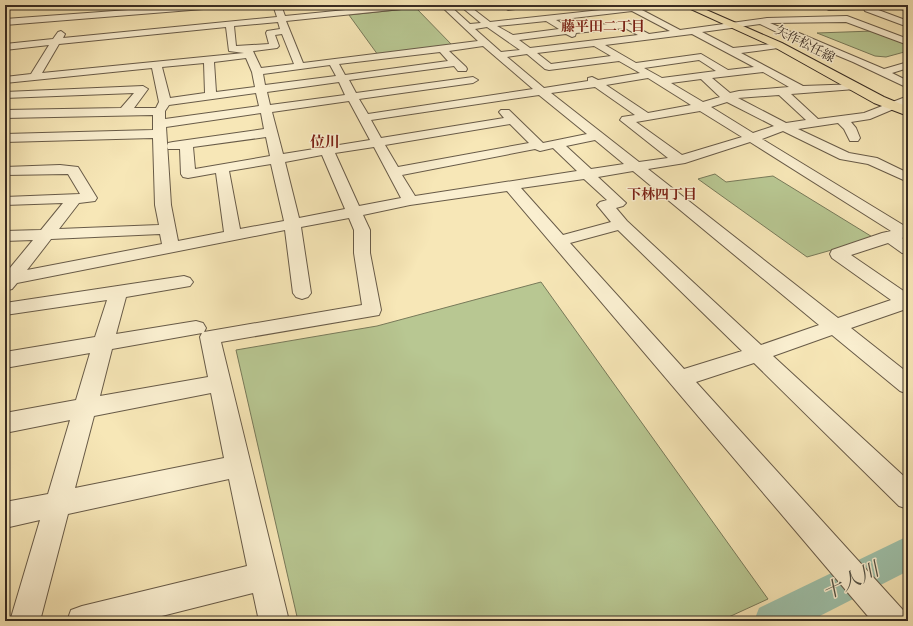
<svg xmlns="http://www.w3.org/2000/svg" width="913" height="626" font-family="'IM FELL DW Pica','Noto Serif JP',serif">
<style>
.green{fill:#b8c792;stroke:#787a5a}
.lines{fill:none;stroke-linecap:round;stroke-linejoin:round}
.river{fill:#9ec1aa;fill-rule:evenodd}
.minor-casing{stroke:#685b48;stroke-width:2}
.major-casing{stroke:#382c23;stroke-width:2}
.minor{fill:#faefd0;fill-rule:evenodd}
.major{fill:#f7e7b7;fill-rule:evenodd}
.labels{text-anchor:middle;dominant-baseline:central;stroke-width:3;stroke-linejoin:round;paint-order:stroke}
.far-street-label{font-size:13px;fill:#382c23;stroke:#faefd0}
.far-neighbourhood-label{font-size:14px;font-weight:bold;fill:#7a1f14;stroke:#faefd0}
.far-quarter-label{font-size:15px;font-weight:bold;fill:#7a1f14;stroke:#faefd0}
.near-water-label{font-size:20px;font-style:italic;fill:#525145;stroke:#faefd0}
</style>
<rect width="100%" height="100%" fill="#f7e7b7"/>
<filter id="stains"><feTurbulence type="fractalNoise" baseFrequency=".005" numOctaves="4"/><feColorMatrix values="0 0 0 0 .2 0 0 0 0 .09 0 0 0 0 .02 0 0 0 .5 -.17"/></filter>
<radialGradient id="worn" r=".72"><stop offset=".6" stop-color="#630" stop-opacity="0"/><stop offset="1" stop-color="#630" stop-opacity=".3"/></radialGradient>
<g class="green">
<polygon points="416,8 452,45 378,55 349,15"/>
<polygon points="873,31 908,44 908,51 886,57 875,56 817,33"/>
<polygon points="715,174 726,182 773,176 874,238 807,257 698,179"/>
<polygon points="541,282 768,599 720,621 298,621 236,350 377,326"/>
</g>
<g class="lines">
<polygon class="river" points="908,536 908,571 810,621 754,621 759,608"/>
<defs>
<g id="minor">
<polygon points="197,5 232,5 228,7 5,25 5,19"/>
<path d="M 273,5 L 281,5 L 285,16 L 396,5 L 424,5 L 420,7 L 286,21 L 303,63 L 478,41 L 440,5 L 449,5 L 470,24 L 481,23 L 459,5 L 468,5 L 490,22 L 647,5 L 673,5 L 669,7 L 642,10 L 680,30 L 767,18 L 847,16 L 908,39 L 908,45 L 846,22 L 770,23 L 791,32 L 799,33 L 884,69 L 908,62 L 908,68 L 892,73 L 908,81 L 908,88 L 853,62 L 795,38 L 787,37 L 760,24 L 702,32 L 733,48 L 781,43 L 783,45 L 781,47 L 778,48 L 741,53 L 803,86 L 859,84 L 860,86 L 859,88 L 855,89 L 791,94 L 818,119 L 864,113 L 908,96 L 908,103 L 870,119 L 851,122 L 856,128 L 860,138 L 858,141 L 850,141 L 844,129 L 838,123 L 798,129 L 849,153 L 877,158 L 908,173 L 908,182 L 868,164 L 840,159 L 783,131 L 762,139 L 908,228 L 908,236 L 902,238 L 908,242 L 908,254 L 902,253 L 888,243 L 851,255 L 908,294 L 908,309 L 906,309 L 851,328 L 908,373 L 908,394 L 900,391 L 832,335 L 773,356 L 908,480 L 908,509 L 899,506 L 754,363 L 696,382 L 903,610 L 907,621 L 872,621 L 507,191 L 410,205 L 363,215 L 370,230 L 370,253 L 381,310 L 379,315 L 221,342 L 289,621 L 259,621 L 253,593 L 142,621 L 67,621 L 71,610 L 82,606 L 247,566 L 229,479 L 68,514 L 40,621 L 10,621 L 40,520 L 5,528 L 5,502 L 48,494 L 70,420 L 5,433 L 5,413 L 76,400 L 90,353 L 5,368 L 5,352 L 95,337 L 107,300 L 5,315 L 5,303 L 184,276 L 190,278 L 193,282 L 190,286 L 126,297 L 116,334 L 196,321 L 203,323 L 206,328 L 204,332 L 362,305 L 354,253 L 354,230 L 349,218 L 301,227 L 311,293 L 308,297 L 302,299 L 296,297 L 293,293 L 285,230 L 17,283 L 12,289 L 5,291 L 5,274 L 33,240 L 5,241 L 5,231 L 41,230 L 63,203 L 5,205 L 5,197 L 80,194 L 68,174 L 5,175 L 5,167 L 60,165 L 78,167 L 97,198 L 95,201 L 79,203 L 59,229 L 159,225 L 155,205 L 153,138 L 5,142 L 5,134 L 153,130 L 153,115 L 5,118 L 5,110 L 121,108 L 134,93 L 5,98 L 5,92 L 143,86 L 148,89 L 134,108 L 156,108 L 159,102 L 152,68 L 5,83 L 5,77 L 31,74 L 49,45 L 5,50 L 5,44 L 53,39 L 58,32 L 61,31 L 65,34 L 63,38 L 277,17 ZM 632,11 L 670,31 L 649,34 L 626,22 L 570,28 L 556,20 ZM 546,21 L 559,29 L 513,35 L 497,26 ZM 278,22 L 280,29 L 267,31 L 266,33 L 269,44 L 236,46 L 234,26 ZM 226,27 L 229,51 L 244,53 L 42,73 L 59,44 ZM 487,27 L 520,50 L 501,52 L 475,29 ZM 625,28 L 638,35 L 530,48 L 519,40 L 566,34 L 572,37 L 575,36 L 576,33 ZM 282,34 L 294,64 L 261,68 L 253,51 L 277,48 L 279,46 L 275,35 ZM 692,34 L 754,67 L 728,70 L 701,54 L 636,63 L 605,45 ZM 483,46 L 533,89 L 368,114 L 359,99 L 473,83 L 478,80 L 473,77 L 356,93 L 349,80 L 454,66 L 458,71 L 466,71 L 467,69 L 466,67 L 449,51 ZM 594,46 L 611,56 L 551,64 L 537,53 ZM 440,52 L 448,61 L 345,75 L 339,64 ZM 527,54 L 545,69 L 549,70 L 619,61 L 640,73 L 598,80 L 592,77 L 588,78 L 588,81 L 544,88 L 507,57 ZM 246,58 L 252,72 L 255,87 L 216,92 L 214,62 ZM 699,60 L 716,71 L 662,78 L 644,68 ZM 204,63 L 205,93 L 170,98 L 162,67 ZM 330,65 L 336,76 L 265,85 L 263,74 ZM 763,72 L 789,87 L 739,91 L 730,93 L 712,78 ZM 648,78 L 691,105 L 648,113 L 606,85 ZM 701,79 L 720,97 L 703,102 L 671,83 ZM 339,82 L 345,95 L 270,105 L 267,92 ZM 595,87 L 635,115 L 622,117 L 620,120 L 668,158 L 639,162 L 551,93 ZM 256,93 L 259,106 L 165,119 L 165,111 L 169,105 ZM 539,95 L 587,134 L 543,143 L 509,110 L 501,110 L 499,112 L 504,118 L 381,138 L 371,120 ZM 779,95 L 806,120 L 786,123 L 738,98 ZM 349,101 L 370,140 L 283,154 L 272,112 ZM 727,102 L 774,126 L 753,133 L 711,107 ZM 700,111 L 742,137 L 682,155 L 636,122 ZM 261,113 L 264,129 L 173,142 L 168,143 L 167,146 L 168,149 L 180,149 L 181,174 L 183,177 L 188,178 L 216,173 L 224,232 L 178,241 L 171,205 L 166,127 ZM 510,124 L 529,143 L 398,167 L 385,145 ZM 266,137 L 270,156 L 195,169 L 193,147 ZM 595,140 L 624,164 L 591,169 L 566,146 ZM 750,142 L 891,231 L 882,233 L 832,250 L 830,254 L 832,258 L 891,300 L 838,318 L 648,169 L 685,163 ZM 374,147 L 401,198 L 359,206 L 335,153 ZM 553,148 L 577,171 L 415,196 L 402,175 L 535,149 L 540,151 ZM 322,155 L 345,209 L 299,218 L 285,162 ZM 271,164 L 284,221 L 240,229 L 229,171 ZM 633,171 L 819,325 L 761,345 L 627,221 L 616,208 L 623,206 L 626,203 L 598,177 ZM 584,179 L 607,200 L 600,202 L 597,205 L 611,222 L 563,235 L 521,188 ZM 618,230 L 742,351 L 684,369 L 570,243 ZM 160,234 L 162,244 L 27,270 L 51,239 ZM 202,333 L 200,337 L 208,377 L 100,396 L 112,349 ZM 211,393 L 224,458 L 75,488 L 94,416 Z"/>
<polygon points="500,5 534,5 530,7 508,10"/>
<polygon points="841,5 893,5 889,7 873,8 908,21 908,27 865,11 864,9 829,10 825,8 829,6"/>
<polygon points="894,5 908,6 908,11 895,7"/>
</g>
<polygon id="major" points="682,5 695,5 782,43 884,97 908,107 908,116 874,103 774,47"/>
</defs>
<use href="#minor" class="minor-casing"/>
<use href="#major" class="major-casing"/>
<use href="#minor" class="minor"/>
<use href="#major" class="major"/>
</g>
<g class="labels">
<g class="far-street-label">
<text transform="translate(805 44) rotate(27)">矢作松任線</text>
</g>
<g class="far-neighbourhood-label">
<text x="603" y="27">藤平田二丁目</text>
<text x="662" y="195">下林四丁目</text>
</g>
<g class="far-quarter-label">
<text x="325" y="142">位川</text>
</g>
<g class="near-water-label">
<text transform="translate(851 582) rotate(-26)">十人川</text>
</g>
</g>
<rect width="913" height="626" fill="none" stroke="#f7e7b7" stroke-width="20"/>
<rect x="6" y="6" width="901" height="614" fill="none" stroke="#382c23" stroke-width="2"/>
<rect x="10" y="10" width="893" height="606" fill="none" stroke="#382c23"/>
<rect width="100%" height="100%" filter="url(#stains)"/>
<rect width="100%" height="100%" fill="url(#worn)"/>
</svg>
